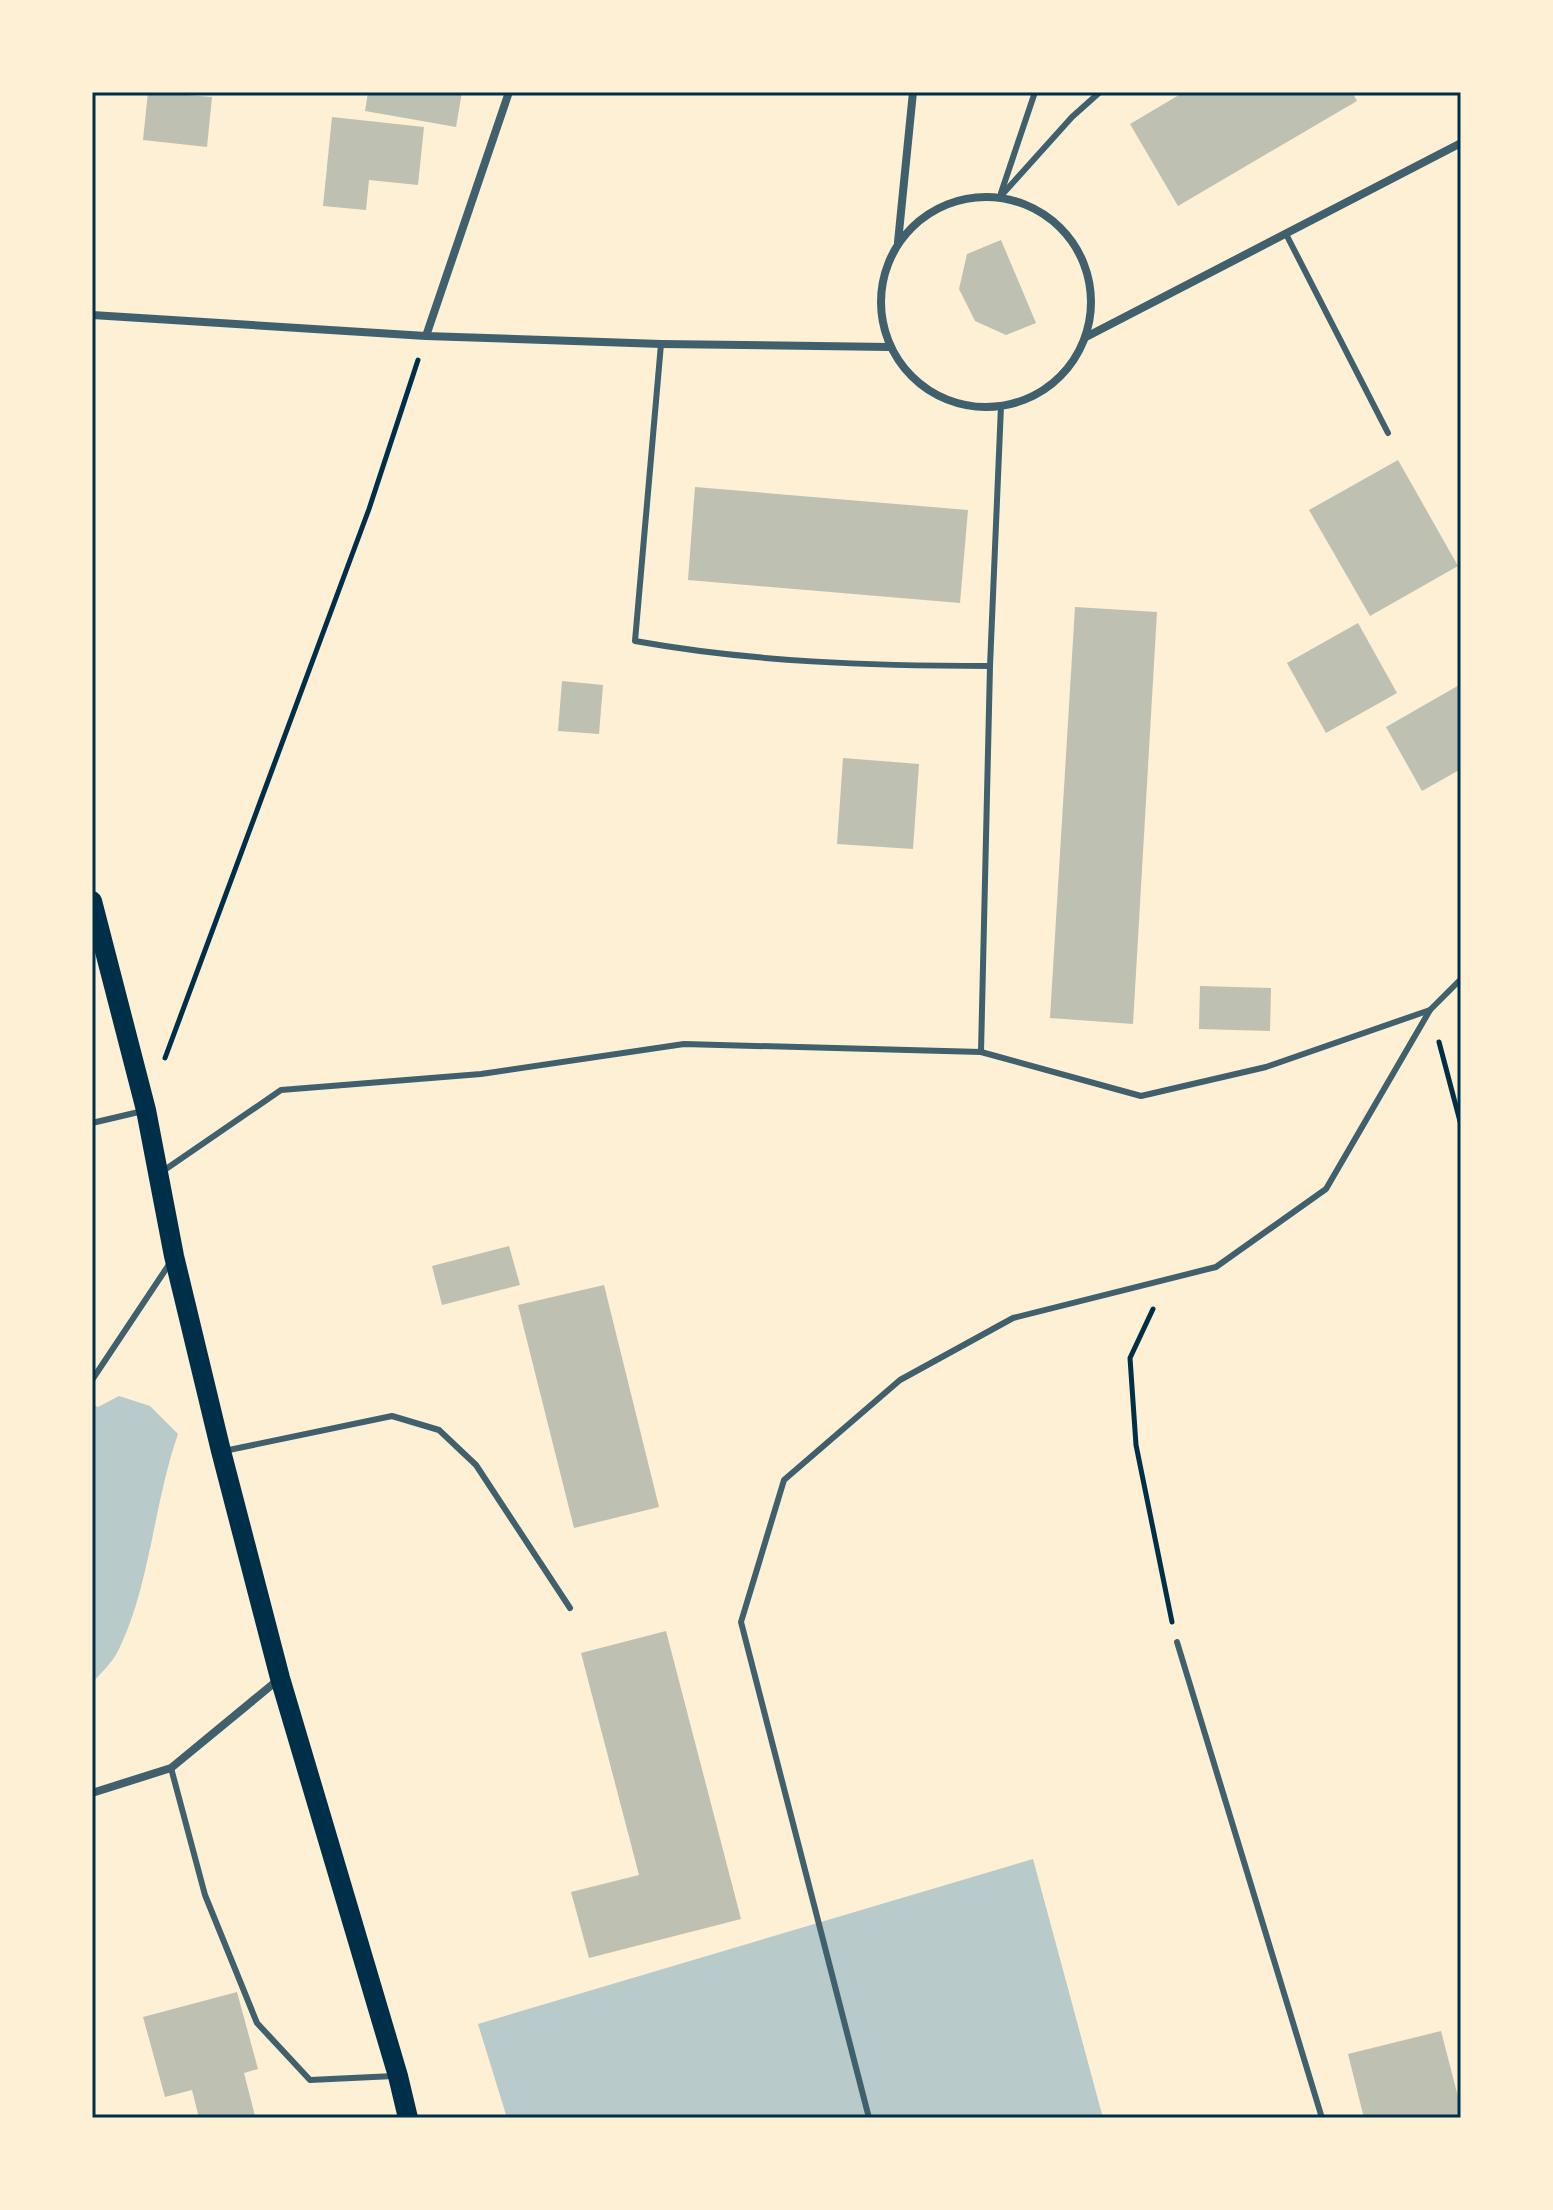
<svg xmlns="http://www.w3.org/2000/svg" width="1553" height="2210" font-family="Raleway,sans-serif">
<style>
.green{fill:#b9caca}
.building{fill:#bec0b2}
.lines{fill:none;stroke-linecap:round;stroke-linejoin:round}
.path{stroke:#003049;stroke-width:5}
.service{stroke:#3f606c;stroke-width:6}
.minor{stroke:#3f606c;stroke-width:8}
.primary{stroke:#003049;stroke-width:20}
.neatline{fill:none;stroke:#003049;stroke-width:3}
</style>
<rect width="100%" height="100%" fill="#fdf0d5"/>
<g class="green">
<path d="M 119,1396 L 150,1406 L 178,1434 C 154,1502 150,1586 119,1649 C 113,1662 101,1673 92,1683 L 92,1404 L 98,1407 Z"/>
<polygon points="1033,1859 1103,2118 507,2118 478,2024"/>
</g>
<g class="building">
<polygon points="148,92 212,97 207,147 143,140"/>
<polygon points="368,92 462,92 456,127 365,111"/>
<polygon points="1184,92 1352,92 1357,101 1178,206 1130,124"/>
<polygon points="332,117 424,127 418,185 369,180 366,210 323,206"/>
<polygon points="1001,240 1036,323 1006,335 975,321 959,289 967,254"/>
<polygon points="1398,460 1458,566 1370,616 1309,510"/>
<polygon points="695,487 968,510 960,603 688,580"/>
<polygon points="1075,607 1157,612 1133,1024 1050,1018"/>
<polygon points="1358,623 1397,693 1326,733 1287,663"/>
<polygon points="562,681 603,685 599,734 558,731"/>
<polygon points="1461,684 1461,769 1422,791 1386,727"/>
<polygon points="843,758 919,764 913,849 837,844"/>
<polygon points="1200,986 1271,988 1270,1031 1199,1029"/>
<polygon points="509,1246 520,1285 442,1305 432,1266"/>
<polygon points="604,1285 659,1507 574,1528 518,1305"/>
<polygon points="666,1631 741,1919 589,1958 571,1892 639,1875 581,1653"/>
<polygon points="237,1992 258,2069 244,2073 255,2116 199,2118 192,2090 165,2097 143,2017"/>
<polygon points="1441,2031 1461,2108 1461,2118 1364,2118 1348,2054"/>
</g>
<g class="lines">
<g class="path">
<polyline points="1439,1042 1461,1125"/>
<polyline points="165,1058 369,509 418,360"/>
<polyline points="1153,1309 1130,1358 1136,1445 1172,1622"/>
</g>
<g class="service">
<polyline points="1001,193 1035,92"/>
<polyline points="1000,197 1072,117 1100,92"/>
<polyline points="1286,234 1388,433"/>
<path d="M 661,344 L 635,641 C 752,662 871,666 990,666"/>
<polyline points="981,1052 1141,1096 1266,1067 1430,1010"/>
<polyline points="92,1123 143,1111"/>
<polyline points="163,1171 281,1090 481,1074 684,1044 981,1052 990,666 1001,406"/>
<polyline points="92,1380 170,1263"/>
<polyline points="224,1451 392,1416 439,1430 476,1465 570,1608"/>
<polyline points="1177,1642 1322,2118"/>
<polyline points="171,1768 205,1895 257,2023 310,2080 394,2076"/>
<polyline points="869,2118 741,1622 784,1480 900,1380 1013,1318 1216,1267 1326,1189 1430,1010 1461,979"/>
</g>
<g class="minor">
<circle cx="986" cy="302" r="105"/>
<polyline points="898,242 913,92"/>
<polyline points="92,315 426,336 661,344 890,347"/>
<polyline points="426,336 509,92"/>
<polyline points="1086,337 1461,143"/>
<polyline points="92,1793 171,1768 279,1679"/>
</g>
<polyline class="primary" points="92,901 146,1110 174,1256 221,1451 280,1678 398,2076 408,2118"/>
</g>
<rect width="1553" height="2210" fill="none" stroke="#fdf0d5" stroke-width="188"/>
<rect x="94" y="94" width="1365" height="2022" class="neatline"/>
</svg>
